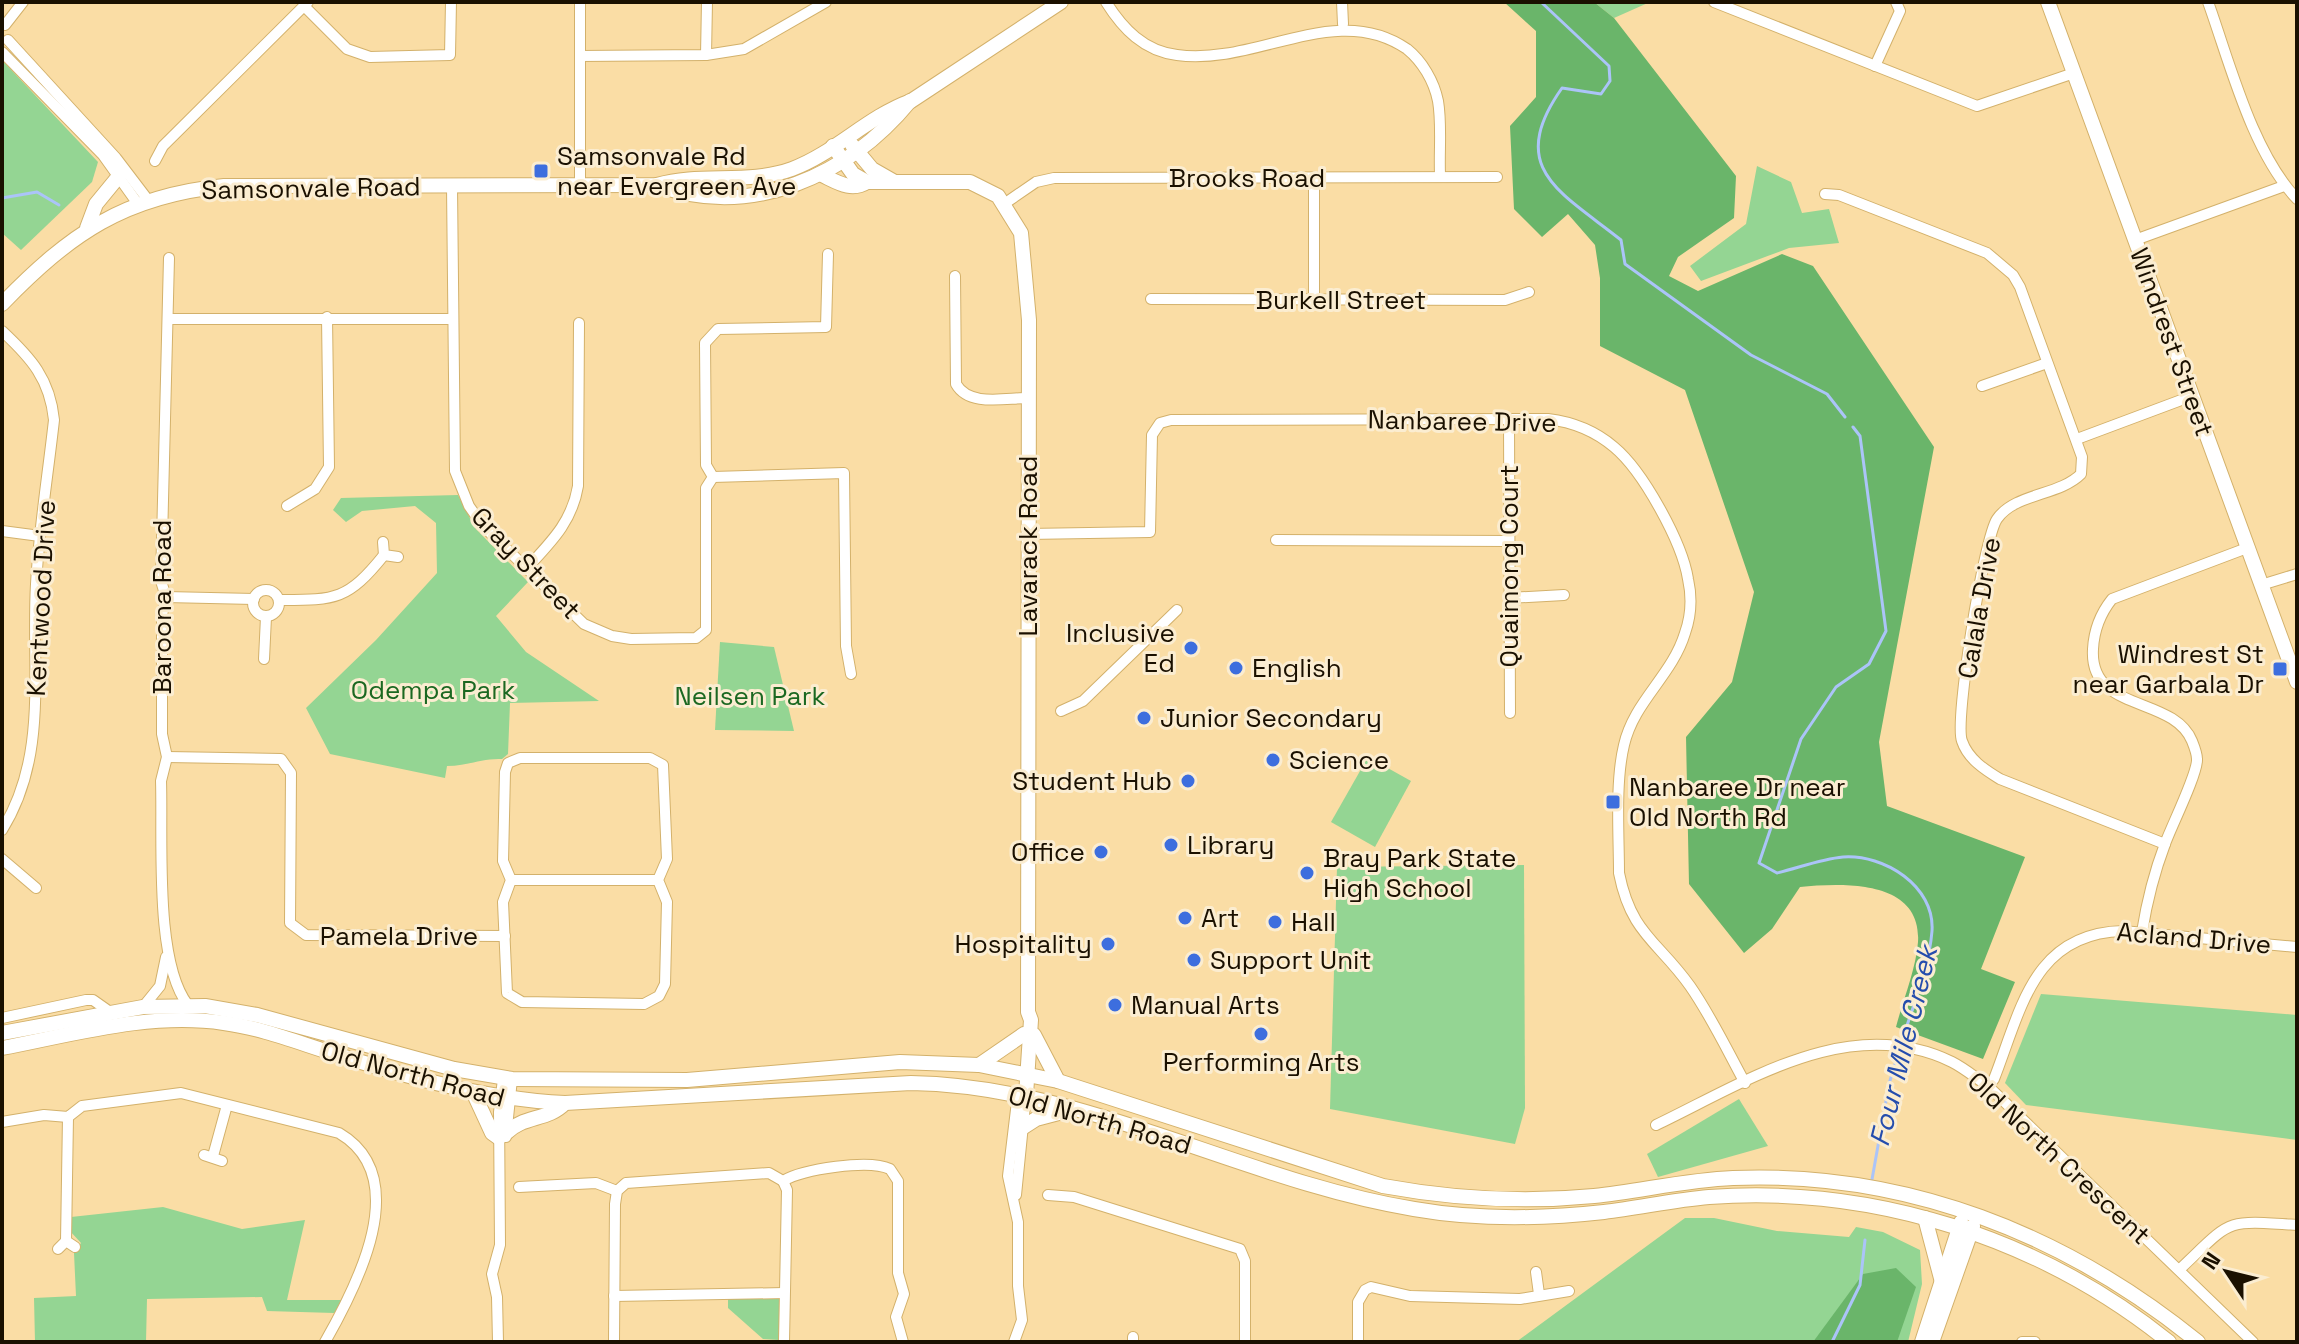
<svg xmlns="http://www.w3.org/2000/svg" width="2299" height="1344" font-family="'Space Grotesk',sans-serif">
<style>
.green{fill:#94d593}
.forest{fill:#6ab56a}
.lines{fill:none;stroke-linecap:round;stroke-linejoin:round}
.stream{stroke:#abc4f8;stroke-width:3}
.street-casing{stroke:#d3b16b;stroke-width:12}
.secondary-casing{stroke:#d3b16b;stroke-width:16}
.street{stroke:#fff;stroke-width:10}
.secondary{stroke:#fff;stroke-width:14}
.poi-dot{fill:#3d6ede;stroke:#fbedd1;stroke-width:3}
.labels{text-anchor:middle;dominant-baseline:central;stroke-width:6;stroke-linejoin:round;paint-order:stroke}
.poi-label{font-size:26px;fill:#1a1000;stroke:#fbedd1;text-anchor:start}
.street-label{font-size:26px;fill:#1a1000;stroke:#fbedd1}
.park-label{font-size:26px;fill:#1b6821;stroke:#fbedd1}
.water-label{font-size:28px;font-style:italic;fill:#254dad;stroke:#fbedd1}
</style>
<rect width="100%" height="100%" fill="#fadda5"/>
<g class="green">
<polygon points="1594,2 1650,2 1614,18"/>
<polygon points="2,60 98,162 92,182 21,250 2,233"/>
<polygon points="1757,166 1791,182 1802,213 1829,209 1839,243 1789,248 1701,281 1690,266 1746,224"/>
<path d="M 458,495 L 475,528 L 528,582 L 496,616 L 526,652 L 599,701 L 510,703 L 508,754 L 502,759 C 482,758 467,766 447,766 L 445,778 L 330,754 L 306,708 L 376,640 L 437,573 L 436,523 L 415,506 L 362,511 L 346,522 L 333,510 L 341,498 Z"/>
<polygon points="720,642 774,647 794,731 715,730"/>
<polygon points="1368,757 1411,781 1375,847 1331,822"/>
<polygon points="1524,865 1525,1108 1515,1144 1330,1109 1337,867"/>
<polygon points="2041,994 2297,1015 2297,1140 2026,1105 2005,1083"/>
<polygon points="1739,1099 1768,1146 1658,1177 1647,1154"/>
<polygon points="163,1207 242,1229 305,1220 287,1300 346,1300 334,1313 267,1311 262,1297 147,1299 146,1342 35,1342 34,1298 76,1296 74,1253 81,1243 70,1231 71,1217"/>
<polygon points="1685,1218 1714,1218 1777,1231 1849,1237 1856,1227 1883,1232 1920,1250 1922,1284 1908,1342 1516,1342"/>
<polygon points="781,1295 779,1340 763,1339 728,1308 728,1297"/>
</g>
<g class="forest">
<path d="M 1504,2 L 1594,2 L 1614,18 L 1736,176 L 1734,218 L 1678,257 L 1669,276 L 1698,291 L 1782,254 L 1813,266 L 1934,447 L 1879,742 L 1887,806 L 2025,857 L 1981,969 L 2015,982 L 1983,1059 L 1896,1027 C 1903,1000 1916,969 1918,942 C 1922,879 1842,883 1800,887 L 1772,929 L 1744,953 L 1689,884 L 1686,737 L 1732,682 L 1754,592 L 1685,390 L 1600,346 L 1600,278 L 1595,245 L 1568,214 L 1542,237 L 1514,209 L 1510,126 L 1536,97 L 1536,31 Z"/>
<polygon points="1896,1268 1916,1287 1897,1342 1813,1342 1863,1274"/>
</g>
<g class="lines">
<g class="stream">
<path d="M 1541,2 L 1609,66 L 1610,81 L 1601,94 L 1562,88 C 1505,169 1561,192 1621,240 L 1625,264 L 1751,355 L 1827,394 L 1845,417"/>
<polyline points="2,198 37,192 59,205"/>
<path d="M 1853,427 L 1860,436 L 1886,631 L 1869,664 L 1836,687 L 1801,739 L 1759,863 L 1777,873 C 1798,868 1821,859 1843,857 C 1884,854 1935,886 1932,931 C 1929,969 1912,1008 1901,1044"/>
<polyline points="1871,1185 1889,1084 1899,1051"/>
<polyline points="1832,1342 1860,1285 1865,1240"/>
</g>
<defs>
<g id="street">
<path d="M 1106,2 C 1123,29 1144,51 1177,55 C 1256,66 1336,0 1407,49 C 1422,61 1434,81 1438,101 C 1442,124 1439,151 1440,174"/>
<polyline points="1342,2 1343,24"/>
<polyline points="1714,2 1977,106 2074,73"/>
<path d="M 2208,2 C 2230,63 2252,152 2297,199"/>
<polyline points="304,6 347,49 370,57 450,55 451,2"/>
<polyline points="5,25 23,2"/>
<polyline points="8,40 116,158 148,200"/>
<polyline points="2,52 103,155 138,204"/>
<polyline points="706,55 707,2"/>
<polyline points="580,56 706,55 744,49 826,2"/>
<polyline points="1875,66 1900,11 1896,2"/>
<polyline points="155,161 163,146 308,2"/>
<polyline points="580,185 580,2"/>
<polyline points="452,186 455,471 469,506 483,526 584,624 612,636 631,639 696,638 706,630 706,488 713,477 706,465 705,343 718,329 826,327 828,254"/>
<path d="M 1825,194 L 1839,195 L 1987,253 L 2013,275 L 2020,287 L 2082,457 L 2081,474 C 2059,496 2015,493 1997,519 C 1984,538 1954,721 1962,741 C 1968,759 1985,770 2000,779 L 2165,844"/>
<polyline points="1004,204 1036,182 1054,178 1497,177"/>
<polyline points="2135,240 2284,186"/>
<path d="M 169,258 L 161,581 L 166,597 L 162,615 L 162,734 L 167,757 L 161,781 C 163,838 154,962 188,1005"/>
<path d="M 955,276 L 956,384 C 969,407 1005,398 1027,398"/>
<polyline points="1151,299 1505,300 1529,292"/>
<polyline points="1314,301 1314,179"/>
<polyline points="169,319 452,319"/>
<path d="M 2,331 C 31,358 50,379 54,420 C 48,474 39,529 36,584 C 31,668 49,755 2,830"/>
<polyline points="1982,386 2047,363"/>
<polyline points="1509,419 1510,713"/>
<polyline points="2077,439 2192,396"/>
<polyline points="713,477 844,473 846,646 851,674"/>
<polyline points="287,506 315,489 329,467 327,317"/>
<polyline points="2,531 40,536"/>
<path d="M 1028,534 L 1150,532 L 1152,435 L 1160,423 L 1171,420 L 1548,419 C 1573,422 1594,430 1614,447 C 1643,471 1682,542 1688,579 C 1692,597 1691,616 1685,633 C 1672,676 1634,701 1624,745 C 1615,782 1619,835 1619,873 C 1631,934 1658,941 1690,986 C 1711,1016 1727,1050 1745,1083"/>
<polyline points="1276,540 1508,541"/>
<polyline points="383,542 384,555 398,557"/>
<path d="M 527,568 C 551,542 572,522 578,486 L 579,323"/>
<polyline points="2261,585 2297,574"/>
<circle cx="266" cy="603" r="13"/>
<polyline points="166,597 254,599"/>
<polyline points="1509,598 1564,595"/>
<path d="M 279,600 C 335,600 347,601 384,555"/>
<polyline points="264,659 266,617"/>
<polyline points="1061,711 1083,701 1177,610"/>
<polyline points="167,757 281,759 291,773 290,923 306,935 505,936"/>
<polygon points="520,758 650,758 663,765 667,859 658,880 667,902 665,984 659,996 644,1004 522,1002 507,993 503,902 511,880 503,861 505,772 508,763"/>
<polyline points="2,859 36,888"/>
<polyline points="511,880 658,880"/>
<path d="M 2142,932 C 2147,901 2154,873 2165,844 C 2171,827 2198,773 2197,759 C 2197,754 2194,746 2192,741 C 2173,695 2089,713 2093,649 C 2094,630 2100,614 2112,599 L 2247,548"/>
<polyline points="143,1007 160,986 166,957"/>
<polyline points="2,1018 86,1000 93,1000 110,1012"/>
<path d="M 1988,1086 L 1994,1079 C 2021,1010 2033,933 2123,931 L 2297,947"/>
<path d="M 2,1122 L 44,1115 L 68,1117 L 82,1106 L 181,1093 L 339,1133 C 414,1177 357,1286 325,1342"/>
<path d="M 1656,1125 C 1746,1082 1850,1012 1952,1062 C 1964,1068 1976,1078 1988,1086 L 2253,1342"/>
<polyline points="506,1137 512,1079"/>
<polyline points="204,1155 222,1161"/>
<polyline points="213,1156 227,1105"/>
<polyline points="783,1181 787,1190 784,1342"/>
<polyline points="519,1187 596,1183 617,1191"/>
<polyline points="1016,1195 1026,1095"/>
<polyline points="1048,1195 1074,1197 1240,1249 1245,1261 1245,1342"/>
<polyline points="66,1241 68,1117"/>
<polyline points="58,1249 66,1241 75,1247"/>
<path d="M 2180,1269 C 2233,1219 2223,1220 2297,1225"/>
<polyline points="1536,1272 1539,1294"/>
<polyline points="614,1296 784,1293"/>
<polyline points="498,1342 497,1297 492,1274 500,1245 499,1112 503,1079"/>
<path d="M 614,1342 L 615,1204 L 617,1191 L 626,1183 L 769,1173 L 783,1181 C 803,1169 869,1159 890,1169 L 898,1181 L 898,1273 L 904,1294 L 896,1317 L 903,1342"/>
<polyline points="1014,1342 1022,1320 1018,1286 1018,1222 1008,1176 1018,1093"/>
<polyline points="1133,1342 1133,1337"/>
<polyline points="1358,1342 1358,1302 1365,1290 1371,1287 1410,1296 1520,1299 1569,1291"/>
<polyline points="2022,1342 2035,1342"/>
</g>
<g id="secondary">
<polyline points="2048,2 2297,682"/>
<polyline points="852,145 872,169 893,181"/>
<polyline points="833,146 853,174 867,182 970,182 998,196 1021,233 1029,320 1028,1012 1031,1020 1026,1095"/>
<path d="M 822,175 C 837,182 851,192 867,182"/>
<path d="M 657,185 C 752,220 849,175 910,101"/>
<polyline points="87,228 96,204 119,176"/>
<path d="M 2,304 C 70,234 124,196 224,186 L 657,185 C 701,172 748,185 792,169 C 835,153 867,117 911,101 L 1061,2"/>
<path d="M 2,1033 L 143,1007 L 205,1006 L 257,1015 L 454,1069 L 512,1079 L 687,1080 L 900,1062 L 979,1065 L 1058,1081 L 1383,1186 C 1454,1199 1522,1203 1594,1196 C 1641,1191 1686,1180 1733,1178 C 1906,1171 2065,1234 2198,1342"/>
<polyline points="1034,1035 1058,1081"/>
<path d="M 2,1048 C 75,1034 150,1012 224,1023 C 262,1028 299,1043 335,1054 C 412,1078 484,1099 565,1103 L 911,1083 C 1087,1086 1243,1181 1414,1209 C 1477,1220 1541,1219 1604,1212 C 1639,1208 1673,1200 1709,1197 C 1874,1185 2040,1238 2169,1342"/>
<polyline points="979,1065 1024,1034"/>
<polyline points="474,1094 492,1133 499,1138"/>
<polyline points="1022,1128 1036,1119 1074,1109"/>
<path d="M 506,1133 C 524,1115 548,1121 565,1103"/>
<polyline points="1925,1218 1942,1282"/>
<polyline points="1922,1342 1961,1222"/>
<polyline points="1932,1342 1973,1226"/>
</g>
</defs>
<use href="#street" class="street-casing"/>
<use href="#secondary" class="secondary-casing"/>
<use href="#street" class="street"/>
<use href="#secondary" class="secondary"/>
</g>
<g class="poi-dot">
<rect x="533" y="163" width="16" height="16" rx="4"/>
<circle cx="1191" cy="648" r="8"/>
<circle cx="1236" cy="668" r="8"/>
<rect x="2272" y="661" width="16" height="16" rx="4"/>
<circle cx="1144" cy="718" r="8"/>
<circle cx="1273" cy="760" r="8"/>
<circle cx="1188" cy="781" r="8"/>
<rect x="1605" y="794" width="16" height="16" rx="4"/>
<circle cx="1171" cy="845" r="8"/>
<circle cx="1101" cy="852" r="8"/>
<circle cx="1307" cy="873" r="8"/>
<circle cx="1185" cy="918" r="8"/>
<circle cx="1275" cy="922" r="8"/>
<circle cx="1108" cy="944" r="8"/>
<circle cx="1194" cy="960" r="8"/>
<circle cx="1115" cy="1005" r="8"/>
<circle cx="1261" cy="1034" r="8"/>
</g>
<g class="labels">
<g class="poi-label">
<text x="557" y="156">Samsonvale Rd<tspan x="557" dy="30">near Evergreen Ave</tspan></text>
<text x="1175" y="633" text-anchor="end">Inclusive<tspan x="1175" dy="30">Ed</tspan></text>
<text x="2264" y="654" text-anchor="end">Windrest St<tspan x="2264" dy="30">near Garbala Dr</tspan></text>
<text x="1252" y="668">English</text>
<text x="1160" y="718">Junior Secondary</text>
<text x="1289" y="760">Science</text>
<text x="1172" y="781" text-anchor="end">Student Hub</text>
<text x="1629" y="787">Nanbaree Dr near<tspan x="1629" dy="30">Old North Rd</tspan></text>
<text x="1187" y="845">Library</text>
<text x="1085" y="852" text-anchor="end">Office</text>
<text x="1323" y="858">Bray Park State<tspan x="1323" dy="30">High School</tspan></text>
<text x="1201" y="918">Art</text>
<text x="1291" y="922">Hall</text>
<text x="1092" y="944" text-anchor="end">Hospitality</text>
<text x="1210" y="960">Support Unit</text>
<text x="1131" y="1005">Manual Arts</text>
<text x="1261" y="1062" text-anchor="middle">Performing Arts</text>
</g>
<g class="street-label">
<text x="1247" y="178">Brooks Road</text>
<text transform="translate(311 188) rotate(-1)">Samsonvale Road</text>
<text x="1341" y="300">Burkell Street</text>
<text transform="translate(2172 342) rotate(70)">Windrest Street</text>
<text transform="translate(1462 421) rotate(1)">Nanbaree Drive</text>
<text transform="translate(1028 546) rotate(-90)">Lavarack Road</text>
<text transform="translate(526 563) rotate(46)">Gray Street</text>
<text transform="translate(1509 566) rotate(-90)">Quaimong Court</text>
<text transform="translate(41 598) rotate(-87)">Kentwood Drive</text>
<text transform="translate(162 607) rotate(-90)">Baroona Road</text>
<text transform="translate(1979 608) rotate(-80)">Calala Drive</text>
<text x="399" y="936">Pamela Drive</text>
<text transform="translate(2194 938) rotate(5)">Acland Drive</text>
<text transform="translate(413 1074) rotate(15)">Old North Road</text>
<text transform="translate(1100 1120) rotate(16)">Old North Road</text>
<text transform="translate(2059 1158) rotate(43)">Old North Crescent</text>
</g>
<g class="park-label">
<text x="433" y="690">Odempa Park</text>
<text x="750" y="696">Neilsen Park</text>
</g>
<g class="water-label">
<text transform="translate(1903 1046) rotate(-76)">Four Mile Creek</text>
</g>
</g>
<rect width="2299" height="1344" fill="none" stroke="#1a1000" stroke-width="8"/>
<g transform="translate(2227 1272) rotate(305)" stroke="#fbedd1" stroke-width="6" paint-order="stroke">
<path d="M0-6L14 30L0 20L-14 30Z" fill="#1a1000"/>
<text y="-12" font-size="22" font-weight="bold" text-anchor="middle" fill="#1a1000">N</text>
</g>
</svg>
